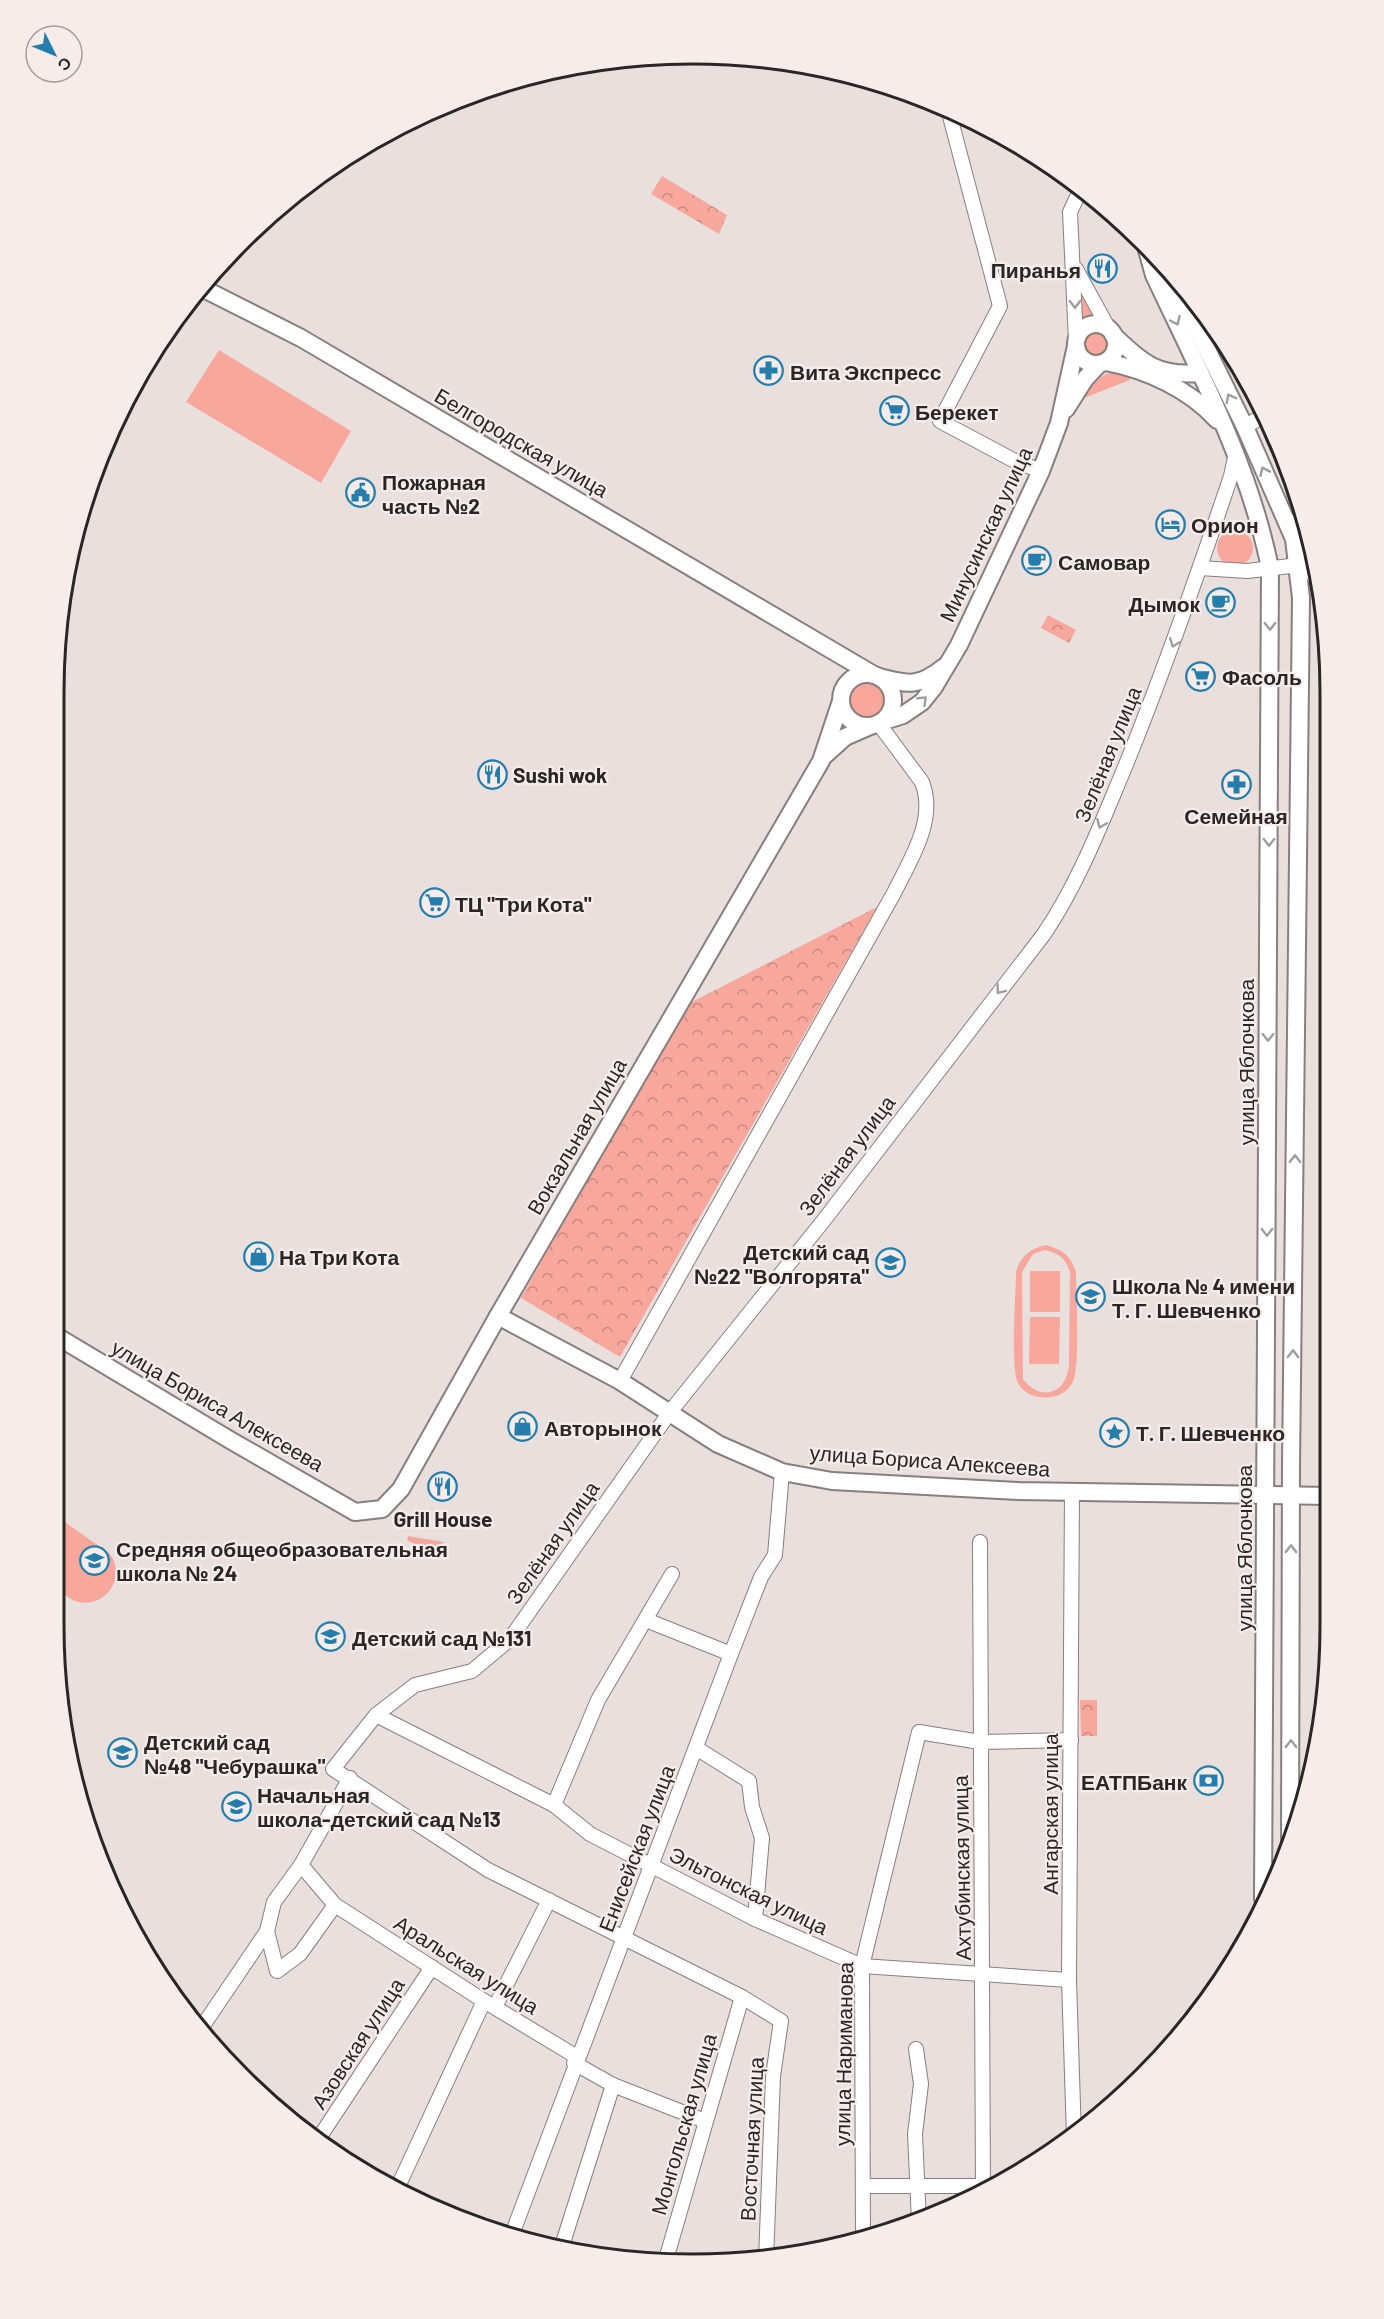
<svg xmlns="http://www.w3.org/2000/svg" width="1384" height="2319" font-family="Barlow,sans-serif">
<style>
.grass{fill:#f8a79d;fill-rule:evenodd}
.forest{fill:url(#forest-crowns)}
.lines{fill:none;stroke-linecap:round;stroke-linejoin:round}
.minor-casing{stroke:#877f7e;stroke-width:16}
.major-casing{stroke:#877f7e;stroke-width:20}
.minor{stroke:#fff;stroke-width:14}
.major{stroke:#fff;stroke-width:16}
.oneway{stroke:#9f9d9d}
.labels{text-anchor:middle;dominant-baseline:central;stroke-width:4.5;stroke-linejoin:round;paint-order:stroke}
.poi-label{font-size:21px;font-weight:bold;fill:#2a2626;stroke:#f6edeb;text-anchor:start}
.street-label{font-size:21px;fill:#2a2626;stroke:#f6edeb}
.rim{fill:none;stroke:#2a2626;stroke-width:3}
</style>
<defs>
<pattern id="forest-crowns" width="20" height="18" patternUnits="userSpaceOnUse" patternTransform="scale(1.5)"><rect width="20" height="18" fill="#f8a79d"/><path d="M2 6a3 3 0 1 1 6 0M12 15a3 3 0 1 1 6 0" fill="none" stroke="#c98880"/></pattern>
</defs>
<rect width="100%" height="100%" fill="#e9e0de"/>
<g class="grass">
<polygon points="1082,290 1101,321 1087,323 1081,328"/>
<circle cx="1097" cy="344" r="13"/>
<polygon points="219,350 351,431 321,483 186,402"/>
<path d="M 1113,371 L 1128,376 L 1130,380 L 1084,398 C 1090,384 1098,377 1113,371 Z"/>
<circle cx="1235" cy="548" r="18"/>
<circle cx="868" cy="700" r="19"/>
<path d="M 1046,1245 C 1063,1250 1070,1255 1076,1272 C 1076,1298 1080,1356 1074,1379 C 1067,1402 1029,1404 1018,1383 C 1010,1367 1016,1293 1016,1272 C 1021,1255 1030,1249 1046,1245 ZM 1045,1250 C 1059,1254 1065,1257 1070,1272 L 1069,1364 C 1067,1393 1042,1403 1023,1379 L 1022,1272 L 1033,1254 Z"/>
<rect x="1030" y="1271" width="30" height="41"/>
<polygon points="1030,1317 1060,1317 1059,1364 1029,1364"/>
<path d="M 59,1518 L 109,1553 C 127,1574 108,1608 79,1602 C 72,1601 65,1595 59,1590 Z"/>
<polygon points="408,1536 444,1542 440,1554 434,1554 407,1540"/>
</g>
<g class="forest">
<polygon points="662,176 727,215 719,234 651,194"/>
<polygon points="1048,615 1076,630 1069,643 1041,628"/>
<polygon points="877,907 620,1357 521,1298 686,1005"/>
<polygon points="1080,1700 1097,1700 1097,1736 1081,1736"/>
</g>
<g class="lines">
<defs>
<g id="minor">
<polyline points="948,109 1000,306 940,421 1013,460 1041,471"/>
<polyline points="1076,269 1110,331"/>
<polyline points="1076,341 1070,212 1080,191"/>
<polyline points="1245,427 1262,416"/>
<polyline points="1294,539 1301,510"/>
<polyline points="1200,568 1247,571 1299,565"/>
<path d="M 620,1381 L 894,893 C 910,860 937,820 922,782 L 879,724"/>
<polyline points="1072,1491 1069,1980 1074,2137"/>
<polyline points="980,1542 983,2193"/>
<polyline points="646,1620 731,1654"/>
<polyline points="376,1715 554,1805 590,1834 755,1919 862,1966 1069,1980"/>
<polyline points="696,1748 749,1781 752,1807 762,1838 755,1919"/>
<polyline points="554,1805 598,1700 672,1574"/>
<polyline points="335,1905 484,2001 577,2057"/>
<polyline points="267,1931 274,1902 301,1865"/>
<polyline points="495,2007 549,1900"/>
<polyline points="200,2030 267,1931 277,1971 300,1954 335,1905 301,1865 350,1778"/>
<polyline points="916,2049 921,2084 915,2134 919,2222"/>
<polyline points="574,2063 613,2085 705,2121"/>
<polyline points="317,2141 432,1967"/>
<polyline points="863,2186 995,2186"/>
<polyline points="396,2191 484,2001"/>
<polyline points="511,2237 731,1654 761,1577 775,1555 782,1472"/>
<polyline points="863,2239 862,1966 919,1732 980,1742 1071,1740"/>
<polyline points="561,2249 613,2085"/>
<path d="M 766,2260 L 773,2076 L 781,2021 L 742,1997 L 488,1870 L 333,1769 L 376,1715 L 415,1685 L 472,1671 L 510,1639 L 670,1412 L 824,1220 L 1044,934 C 1079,882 1101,824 1125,767 C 1164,671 1198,574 1231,476 L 1236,453"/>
<polyline points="665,2263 742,1997"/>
</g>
<g id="major">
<path d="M 1147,250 L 1154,275 C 1199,371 1249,464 1270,568 L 1263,1899"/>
<polyline points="1166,266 1245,427 1294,539 1301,598 1291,1465 1290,1844"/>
<polyline points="202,288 301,338 874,675"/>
<circle cx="1096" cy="344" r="20"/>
<path d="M 1113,335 C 1143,363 1157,377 1200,373"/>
<path d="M 1106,362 C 1147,370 1189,389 1217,420"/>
<polyline points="1066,409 1085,379 1099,364"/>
<polyline points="1300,550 1317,580"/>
<circle cx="867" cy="700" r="26"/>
<path d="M 879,677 C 909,685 919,687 944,667"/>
<polyline points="884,721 903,715 922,702 934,687 959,645 1041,471 1059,423 1076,346"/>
<polyline points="825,755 845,737 868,727"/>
<polyline points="498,1316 620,1381 718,1444 782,1472 832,1481 1018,1491 1329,1496"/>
<polyline points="58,1337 230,1440 355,1512 382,1509 401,1489 498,1316 821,761 841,701"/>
</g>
</defs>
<use href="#minor" class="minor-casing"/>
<use href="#major" class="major-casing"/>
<use href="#minor" class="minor"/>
<use href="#major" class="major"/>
</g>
<defs><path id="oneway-chevron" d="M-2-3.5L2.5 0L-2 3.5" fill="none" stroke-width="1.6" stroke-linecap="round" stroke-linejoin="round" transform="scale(1.5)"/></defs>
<g class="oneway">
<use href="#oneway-chevron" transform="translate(1075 304) rotate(89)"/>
<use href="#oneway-chevron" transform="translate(1176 321) rotate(65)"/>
<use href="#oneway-chevron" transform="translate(1230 398) rotate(-118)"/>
<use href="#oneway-chevron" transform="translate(1264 471) rotate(-114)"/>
<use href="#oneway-chevron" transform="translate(1270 626) rotate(90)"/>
<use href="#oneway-chevron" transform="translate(1174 643) rotate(111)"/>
<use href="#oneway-chevron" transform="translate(923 700) rotate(-44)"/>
<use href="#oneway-chevron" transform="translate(1101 824) rotate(113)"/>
<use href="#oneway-chevron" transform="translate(1269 842) rotate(90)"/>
<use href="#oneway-chevron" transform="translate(1000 990) rotate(128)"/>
<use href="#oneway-chevron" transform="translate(1268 1037) rotate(90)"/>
<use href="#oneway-chevron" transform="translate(1295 1159) rotate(-89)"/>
<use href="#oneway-chevron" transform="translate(1267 1232) rotate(90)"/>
<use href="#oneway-chevron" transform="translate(1293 1354) rotate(-89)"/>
<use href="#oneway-chevron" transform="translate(1291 1549) rotate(-90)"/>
<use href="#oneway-chevron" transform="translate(1291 1744) rotate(-90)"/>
</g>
<defs>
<symbol id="restaurant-ring" viewBox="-11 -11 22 22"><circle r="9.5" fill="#f6edeb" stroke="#247dab" stroke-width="1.5"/><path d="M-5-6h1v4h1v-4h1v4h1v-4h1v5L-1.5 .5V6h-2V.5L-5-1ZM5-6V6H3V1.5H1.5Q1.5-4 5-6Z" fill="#247dab"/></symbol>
<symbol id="pharmacy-ring" viewBox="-11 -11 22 22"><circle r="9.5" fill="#f6edeb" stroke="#247dab" stroke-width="1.5"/><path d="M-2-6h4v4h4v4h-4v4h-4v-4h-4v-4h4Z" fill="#247dab"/></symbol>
<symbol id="supermarket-ring" viewBox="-11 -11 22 22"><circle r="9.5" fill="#f6edeb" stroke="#247dab" stroke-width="1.5"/><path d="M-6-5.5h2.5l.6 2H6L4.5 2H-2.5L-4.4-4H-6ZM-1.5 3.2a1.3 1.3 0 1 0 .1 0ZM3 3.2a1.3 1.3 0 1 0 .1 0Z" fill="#247dab"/></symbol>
<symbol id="civic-ring" viewBox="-11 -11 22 22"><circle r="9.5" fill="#f6edeb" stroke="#247dab" stroke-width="1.5"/><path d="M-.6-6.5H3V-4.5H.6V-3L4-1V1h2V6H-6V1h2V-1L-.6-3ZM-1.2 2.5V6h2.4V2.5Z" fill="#247dab"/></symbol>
<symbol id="hotel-ring" viewBox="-11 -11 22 22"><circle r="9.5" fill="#f6edeb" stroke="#247dab" stroke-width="1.5"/><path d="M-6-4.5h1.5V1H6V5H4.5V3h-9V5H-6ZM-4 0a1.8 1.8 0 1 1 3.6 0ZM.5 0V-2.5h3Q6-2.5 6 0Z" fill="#247dab"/></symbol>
<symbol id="cafe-ring" viewBox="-11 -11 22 22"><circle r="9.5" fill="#f6edeb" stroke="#247dab" stroke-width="1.5"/><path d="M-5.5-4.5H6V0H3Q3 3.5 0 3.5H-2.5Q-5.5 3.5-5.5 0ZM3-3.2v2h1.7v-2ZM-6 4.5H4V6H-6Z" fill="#247dab"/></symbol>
<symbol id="shop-ring" viewBox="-11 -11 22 22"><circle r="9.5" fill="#f6edeb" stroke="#247dab" stroke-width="1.5"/><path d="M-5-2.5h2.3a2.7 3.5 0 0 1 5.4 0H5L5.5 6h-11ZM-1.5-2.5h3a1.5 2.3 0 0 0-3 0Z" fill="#247dab"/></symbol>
<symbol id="school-ring" viewBox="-11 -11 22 22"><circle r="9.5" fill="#f6edeb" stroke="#247dab" stroke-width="1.5"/><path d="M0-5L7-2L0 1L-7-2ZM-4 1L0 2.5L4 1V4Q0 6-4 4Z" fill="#247dab"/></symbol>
<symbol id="sight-ring" viewBox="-11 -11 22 22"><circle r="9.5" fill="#f6edeb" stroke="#247dab" stroke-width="1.5"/><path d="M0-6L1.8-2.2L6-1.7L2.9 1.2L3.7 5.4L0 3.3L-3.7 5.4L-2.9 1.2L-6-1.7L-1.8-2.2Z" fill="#247dab"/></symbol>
<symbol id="bank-ring" viewBox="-11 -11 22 22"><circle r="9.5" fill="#f6edeb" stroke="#247dab" stroke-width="1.5"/><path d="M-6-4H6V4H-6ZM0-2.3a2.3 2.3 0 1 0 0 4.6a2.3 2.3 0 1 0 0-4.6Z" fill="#247dab"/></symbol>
</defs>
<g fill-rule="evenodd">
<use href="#restaurant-ring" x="1086" y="252" width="33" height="33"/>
<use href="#pharmacy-ring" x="752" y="354" width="33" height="33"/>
<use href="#supermarket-ring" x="878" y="394" width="33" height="33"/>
<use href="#civic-ring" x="344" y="476" width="33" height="33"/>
<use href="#hotel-ring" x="1154" y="508" width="33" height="33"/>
<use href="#cafe-ring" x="1020" y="544" width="33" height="33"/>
<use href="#cafe-ring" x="1204" y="586" width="33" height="33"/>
<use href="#supermarket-ring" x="1184" y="660" width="33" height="33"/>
<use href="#restaurant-ring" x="476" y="758" width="33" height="33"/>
<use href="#pharmacy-ring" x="1220" y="768" width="33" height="33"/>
<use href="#supermarket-ring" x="418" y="886" width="33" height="33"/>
<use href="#shop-ring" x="242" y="1240" width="33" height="33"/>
<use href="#school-ring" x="874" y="1246" width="33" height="33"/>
<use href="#school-ring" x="1074" y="1280" width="33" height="33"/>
<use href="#shop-ring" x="506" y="1410" width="33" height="33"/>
<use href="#sight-ring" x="1098" y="1416" width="33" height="33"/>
<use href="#restaurant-ring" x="426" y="1470" width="33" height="33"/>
<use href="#school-ring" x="78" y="1544" width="33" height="33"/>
<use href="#school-ring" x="314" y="1620" width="33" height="33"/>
<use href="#school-ring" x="106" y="1736" width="33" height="33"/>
<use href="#bank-ring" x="1192" y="1764" width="33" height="33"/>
<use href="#school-ring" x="220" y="1790" width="33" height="33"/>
</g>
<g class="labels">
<g class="poi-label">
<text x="1081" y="269" text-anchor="end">Пиранья</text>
<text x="790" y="371">Вита Экспресс</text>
<text x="915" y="411">Берекет</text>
<text x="382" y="481">Пожарная<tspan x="382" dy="24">часть №2</tspan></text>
<text x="1191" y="524">Орион</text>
<text x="1058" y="561">Самовар</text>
<text x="1200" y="603" text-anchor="end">Дымок</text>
<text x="1222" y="676">Фасоль</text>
<text x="513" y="774">Sushi wok</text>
<text x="1236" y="815" text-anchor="middle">Семейная</text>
<text x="455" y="903">ТЦ "Три Кота"</text>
<text x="869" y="1251" text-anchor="end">Детский сад<tspan x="869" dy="24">№22 "Волгорята"</tspan></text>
<text x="279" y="1256">На Три Кота</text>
<text x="1112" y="1285">Школа № 4 имени<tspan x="1112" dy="24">Т. Г. Шевченко</tspan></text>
<text x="544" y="1427">Авторынок</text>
<text x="1136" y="1432">Т. Г. Шевченко</text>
<text x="443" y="1518" text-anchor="middle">Grill House</text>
<text x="116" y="1548">Средняя общеобразовательная<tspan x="116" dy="24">школа № 24</tspan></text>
<text x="352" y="1637">Детский сад №131</text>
<text x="144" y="1741">Детский сад<tspan x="144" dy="24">№48 "Чебурашка"</tspan></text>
<text x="1187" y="1781" text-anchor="end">ЕАТПБанк</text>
<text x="257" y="1794">Начальная<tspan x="257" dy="24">школа-детский сад №13</tspan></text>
</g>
<g class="street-label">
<text transform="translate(522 442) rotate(30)">Белгородская улица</text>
<text transform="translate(985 534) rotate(-65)">Минусинская улица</text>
<text transform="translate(1107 754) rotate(-68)">Зелёная улица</text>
<text transform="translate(1245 1062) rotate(-90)">улица Яблочкова</text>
<text transform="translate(576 1136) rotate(-60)">Вокзальная улица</text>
<text transform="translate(846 1155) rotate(-53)">Зелёная улица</text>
<text transform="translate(218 1405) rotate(30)">улица Бориса Алексеева</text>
<text transform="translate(930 1460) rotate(4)">улица Бориса Алексеева</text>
<text transform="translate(552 1542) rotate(-55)">Зелёная улица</text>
<text transform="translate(1243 1548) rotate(-90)">улица Яблочкова</text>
<text transform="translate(1049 1814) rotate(-90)">Ангарская улица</text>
<text transform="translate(636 1848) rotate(-69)">Енисейская улица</text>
<text transform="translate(961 1868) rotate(-91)">Ахтубинская улица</text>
<text transform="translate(749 1890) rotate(26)">Эльтонская улица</text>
<text transform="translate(467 1964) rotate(32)">Аральская улица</text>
<text transform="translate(357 2043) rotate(-57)">Азовская улица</text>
<text transform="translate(843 2054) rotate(-89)">улица Нариманова</text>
<text transform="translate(683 2124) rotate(-74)">Монгольская улица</text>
<text transform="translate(751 2139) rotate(-87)">Восточная улица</text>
</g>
</g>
<path d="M0 0H1384V2319H0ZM692 64H692A628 628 0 0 1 1320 692V1626A628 628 0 0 1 692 2254H692A628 628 0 0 1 64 1626V692A628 628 0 0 1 692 64Z" fill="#f6edeb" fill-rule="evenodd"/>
<path class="rim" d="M692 64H692A628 628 0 0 1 1320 692V1626A628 628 0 0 1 692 2254H692A628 628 0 0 1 64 1626V692A628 628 0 0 1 692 64Z"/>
<g transform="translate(54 54) rotate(133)"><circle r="28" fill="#f6edeb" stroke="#a49d9c" stroke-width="1.5"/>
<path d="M0-4.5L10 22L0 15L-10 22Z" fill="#247dab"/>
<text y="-9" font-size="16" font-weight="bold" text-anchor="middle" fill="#2a2626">С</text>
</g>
</svg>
